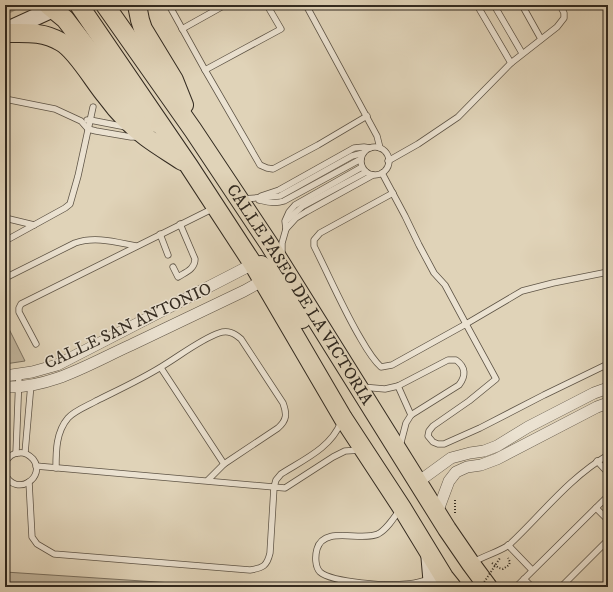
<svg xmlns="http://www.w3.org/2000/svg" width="613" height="592" font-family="'IM FELL DW Pica',serif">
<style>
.green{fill:#c2b69e;stroke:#7a705f}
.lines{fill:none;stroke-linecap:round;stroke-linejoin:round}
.canal{stroke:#a59a84;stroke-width:12}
.lane-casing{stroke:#5e5446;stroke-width:7}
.street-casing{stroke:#5e5446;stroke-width:12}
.secondary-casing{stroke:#322a20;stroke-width:18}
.primary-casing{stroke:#322a20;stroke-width:20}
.path{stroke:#322a20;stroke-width:2;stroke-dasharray:1 2;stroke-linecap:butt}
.lane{stroke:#ebe2d1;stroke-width:5.5}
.street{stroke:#ebe2d1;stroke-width:11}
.secondary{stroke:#ebe2d1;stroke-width:16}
.primary{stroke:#e0d3b8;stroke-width:18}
.path-bridge{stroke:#322a20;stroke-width:2;stroke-dasharray:1 2;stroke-linecap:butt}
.labels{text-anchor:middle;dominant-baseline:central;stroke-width:3;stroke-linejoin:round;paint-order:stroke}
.street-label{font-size:17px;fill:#322a20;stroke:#ebe2d1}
</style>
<rect width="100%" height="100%" fill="#e0d3b8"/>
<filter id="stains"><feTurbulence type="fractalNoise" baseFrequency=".005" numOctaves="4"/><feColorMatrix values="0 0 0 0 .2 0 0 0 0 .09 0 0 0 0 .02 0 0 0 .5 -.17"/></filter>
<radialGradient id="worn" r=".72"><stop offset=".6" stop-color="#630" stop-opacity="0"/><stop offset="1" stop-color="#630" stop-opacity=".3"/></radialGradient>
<g class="green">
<polygon points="5,321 25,361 5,364"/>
<polygon points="5,572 203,585 203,587 5,587"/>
</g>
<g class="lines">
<polyline class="canal" points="5,9 13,5"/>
<defs>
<g id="lane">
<polyline points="169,5 205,70 260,165 267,168 273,169 318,145 367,116"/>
<polyline points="306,5 377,136 380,148"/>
<polyline points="477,5 511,63"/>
<polyline points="494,5 522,53"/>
<polyline points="522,5 541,39"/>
<polyline points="182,29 225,5"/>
<polyline points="205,70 281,29 267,5"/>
<polyline points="5,99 55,109 81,121 88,129 96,131 131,137 139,137"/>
<polyline points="87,120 90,120 126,127"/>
<circle cx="375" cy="161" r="14"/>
<polyline points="388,161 418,144 458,117 511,63 557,27 564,18 564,13 560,5"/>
<polyline points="382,173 405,216 419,245 434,273 445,285 466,324 522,291 553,283 608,272"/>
<path d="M 393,193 L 320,233 L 314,240 L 314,246 C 329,276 342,306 358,334 C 365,346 371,358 381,367 L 392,365 L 466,324 L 496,379 L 469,401 L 433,426 L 429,431 L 428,436 L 433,442 L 438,444 L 444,444 L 480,428 L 544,395 L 608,364"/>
<polyline points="261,196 279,190 354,148 364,147 370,148"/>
<polyline points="242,199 280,196 352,156 363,153"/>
<path d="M 259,200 C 268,202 275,204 284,201 L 361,159"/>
<polyline points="5,218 34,225"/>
<polyline points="287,220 303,206 366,172"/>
<polyline points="286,229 296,218 306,212 373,175"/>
<polyline points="160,234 168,255"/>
<polyline points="5,241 65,208 70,204 78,176 93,107"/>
<polyline points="282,254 282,243 286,229 285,221 289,212 295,205 362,167"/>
<path d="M 173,267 L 178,277 C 186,272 195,269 195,259 L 180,224"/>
<path d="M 5,278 L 75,243 C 95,236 115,242 136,246"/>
<polyline points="36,344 19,312 19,308 21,304 214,208"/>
<polyline points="161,368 224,464"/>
<polyline points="398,386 411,415"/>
<path d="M 362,387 L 385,389 L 398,386 L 448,360 L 456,360 C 466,367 466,376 459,385 L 411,415 L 406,423 L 400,446"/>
<polyline points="16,453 19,375"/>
<polyline points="25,453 31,384"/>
<polyline points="597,461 608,473"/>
<path d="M 5,463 C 8,457 12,453 19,453 C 25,452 29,455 33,459 C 47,477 16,498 5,474"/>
<polyline points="36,466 285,488 333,457 345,451 361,450"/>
<path d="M 56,468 C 56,451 56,432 68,418 C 74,411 87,406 96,401 C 118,390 140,380 161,367 C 178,357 201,339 219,333 C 228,330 234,333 241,339 L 283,403 C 287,414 287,420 278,428 L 224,464 L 208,480"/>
<path d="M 29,482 L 32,537 L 37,544 L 54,554 L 250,570 C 263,568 267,566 270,553 L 274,487 L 276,480 L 281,474 C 303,460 331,448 341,422"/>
<polyline points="596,508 608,520"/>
<path d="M 400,509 C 394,518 387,529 378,534 C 361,542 324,525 317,549 C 315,556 315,567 320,572 C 333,583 389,586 406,584 C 414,584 422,581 430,579"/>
<polyline points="508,545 532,570"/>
<path d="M 474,562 C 483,556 502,551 510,544 C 542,514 569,478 608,455"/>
<polyline points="524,579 532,587"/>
<polyline points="516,587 608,496"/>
<polyline points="561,587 608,540"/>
</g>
<g id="street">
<polyline points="5,376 32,372 57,365 253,264"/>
<path d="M 5,387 C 50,389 91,363 131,345 C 168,327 206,309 244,291 L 262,281"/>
<polyline points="418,482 451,458 470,453 484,451 497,446 528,427 594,393 608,388"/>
<polyline points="437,513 449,481 456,472 467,467 481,465 497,459 597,407 608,403"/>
</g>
<g id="secondary">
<polyline points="5,31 62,5"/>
<polyline points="429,552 432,587"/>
</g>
<g id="primary">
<polyline points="48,5 65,19 132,106 142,116 156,123"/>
<polyline points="79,5 189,166 253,264 343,418 402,508 444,577 452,587"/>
<path id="s1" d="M 105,5 L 193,130 L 269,244 L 447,529 L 471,564 L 488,587"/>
<polyline points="137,5 140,20 143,29 174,80 184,105"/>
<path d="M 5,33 C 25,33 43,31 61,42 C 76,50 94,82 106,96 C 117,111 131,126 146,137 C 158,146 170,153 182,161"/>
<path d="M 261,265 C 277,275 288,299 298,314 L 302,319"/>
</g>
</defs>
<use href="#lane" class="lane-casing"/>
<use href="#street" class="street-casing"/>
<use href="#secondary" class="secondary-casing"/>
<use href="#primary" class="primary-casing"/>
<g class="path">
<polyline points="455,500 455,513"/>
<polyline points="492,563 499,568 503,569 509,565 510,562 508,558"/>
</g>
<use href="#lane" class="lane"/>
<use href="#street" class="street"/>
<use href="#secondary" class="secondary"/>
<use href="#primary" class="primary"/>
<polyline class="path-bridge" points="481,587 500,558"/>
</g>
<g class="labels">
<g class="street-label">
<text stroke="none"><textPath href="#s1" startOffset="349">CALLE PASEO DE LA VICTORIA</textPath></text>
<text transform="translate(128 326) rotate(-25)">CALLE SAN ANTONIO</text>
</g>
</g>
<rect width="613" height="592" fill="none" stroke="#e0d3b8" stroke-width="20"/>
<rect x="6" y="6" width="601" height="580" fill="none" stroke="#322a20" stroke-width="2"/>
<rect x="10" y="10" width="593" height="572" fill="none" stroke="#322a20"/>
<rect width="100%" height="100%" filter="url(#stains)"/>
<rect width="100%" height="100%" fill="url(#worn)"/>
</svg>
